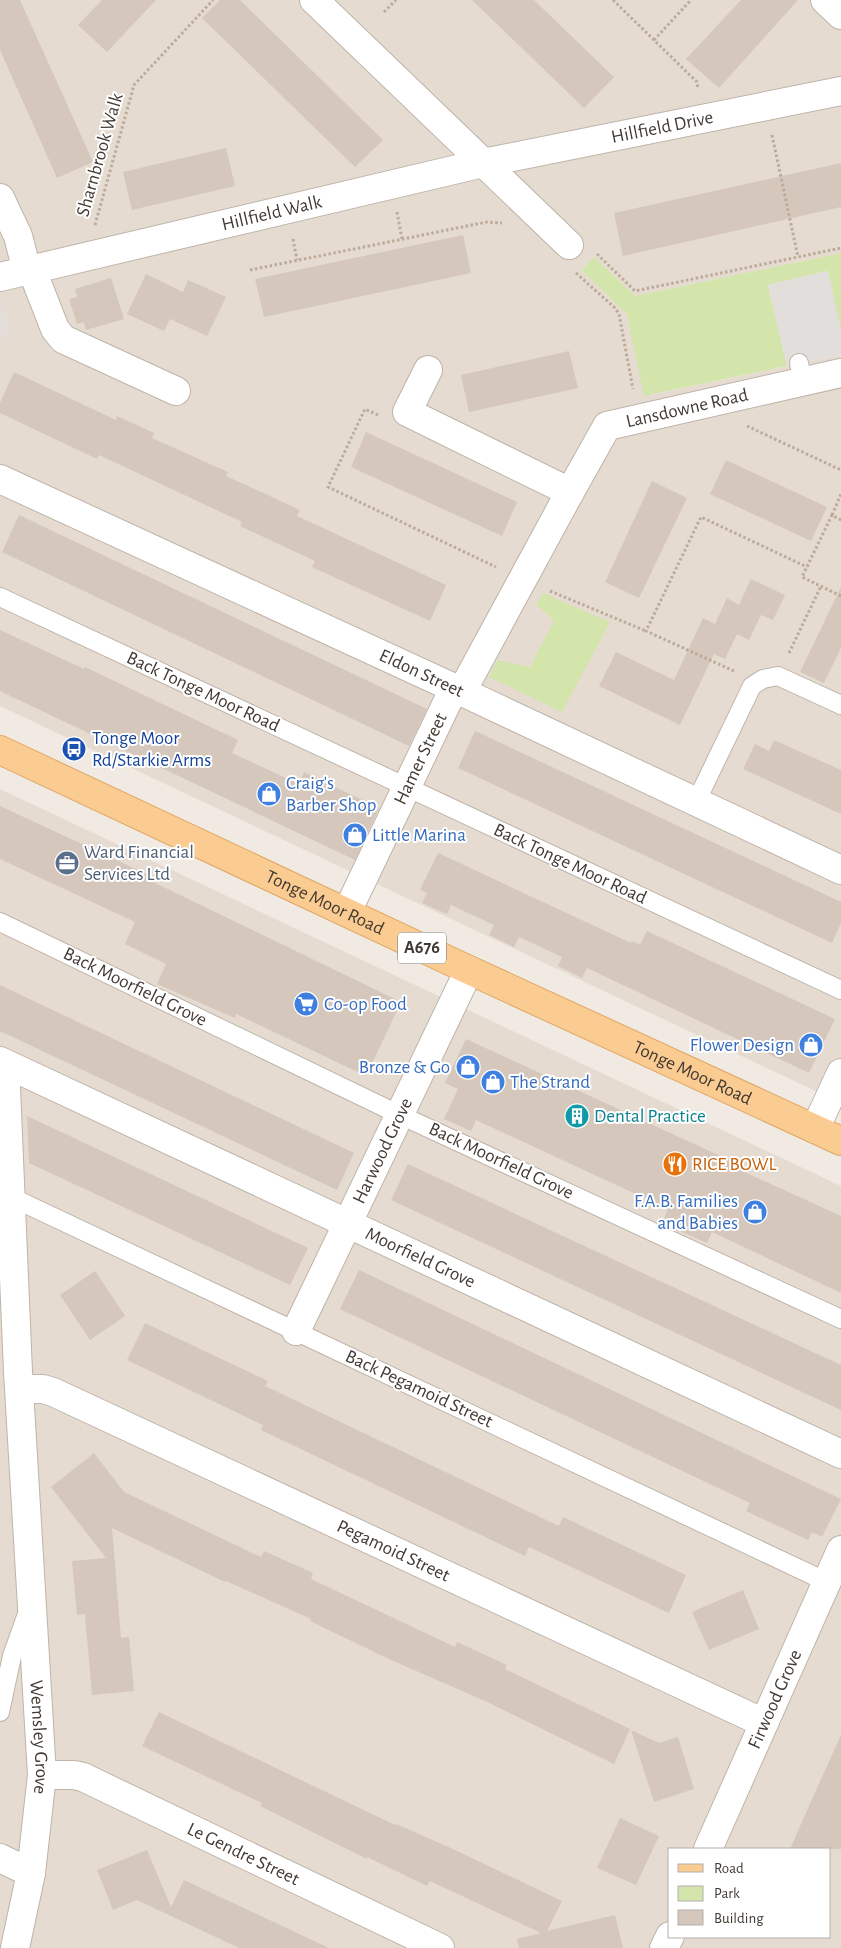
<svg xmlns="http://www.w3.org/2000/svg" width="841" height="1948" font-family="'Alegreya Sans',sans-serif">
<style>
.residential{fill:#e5dbd1;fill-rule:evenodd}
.industrial{fill:#e3dcd8}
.green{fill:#d4e5ac}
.parking{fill:#e1dedb}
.building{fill:#d5c7bc}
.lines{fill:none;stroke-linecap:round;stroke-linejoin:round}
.lane-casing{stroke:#bfb4a9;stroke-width:20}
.street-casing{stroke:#bfb4a9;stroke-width:30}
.primary-casing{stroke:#dfa663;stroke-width:30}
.path{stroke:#bdaa98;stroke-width:3;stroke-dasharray:2.5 2.5;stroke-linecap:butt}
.lane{stroke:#fff;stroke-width:18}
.street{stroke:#fff;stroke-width:28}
.primary{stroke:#fbcc92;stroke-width:28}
.labels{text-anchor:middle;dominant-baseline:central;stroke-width:4;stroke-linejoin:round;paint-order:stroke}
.shield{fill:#fff;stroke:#7b7570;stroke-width:1}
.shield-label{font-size:18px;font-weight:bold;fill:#423a33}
.street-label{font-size:19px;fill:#423a33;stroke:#fff}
.transit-label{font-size:19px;fill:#164399;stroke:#fff;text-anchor:start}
.shop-label{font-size:19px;fill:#366cbe;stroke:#fff;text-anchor:start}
.service-label{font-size:19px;fill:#4e5e75;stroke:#fff;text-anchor:start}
.culture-label{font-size:19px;fill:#0d838f;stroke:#fff;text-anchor:start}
.food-label{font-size:19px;fill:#c56008;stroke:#fff;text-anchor:start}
</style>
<rect width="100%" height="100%" fill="#f1eae3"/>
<g class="residential">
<polygon points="0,0 841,0 841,253 635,296 594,257 581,270 627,314 645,396 841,355 841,1103 0,706"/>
<path d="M 0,789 L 841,1186 L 841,1948 L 0,1948 ZM 670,1849 L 830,1849 L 830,1937 L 670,1937 Z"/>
</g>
<polygon class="industrial" points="3,300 12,336 0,338 0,301"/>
<g class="green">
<polygon points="841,253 841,331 827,271 768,285 787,366 644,396 627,314 581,270 594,257 635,296"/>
<polygon points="543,593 610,622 562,712 489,677 498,660 530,667 554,621 536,604"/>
</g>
<polygon class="parking" points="828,271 841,331 841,355 787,366 768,285"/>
<g class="building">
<polygon points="0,0 20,0 93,162 57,178 0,50"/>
<polygon points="102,0 156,0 107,52 78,25"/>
<polygon points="220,0 240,0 383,140 355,167 202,18"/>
<polygon points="472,0 534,0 614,77 584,108"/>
<polygon points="741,0 798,0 719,88 686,59"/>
<polygon points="226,148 235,186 132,210 123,172"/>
<polygon points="841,163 841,207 623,256 614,213"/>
<polygon points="463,235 471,273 264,317 255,279"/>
<polygon points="146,274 183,292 188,280 226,297 207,336 170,319 164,331 127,314"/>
<polygon points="111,278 124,319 86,330 84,322 77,324 69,299 77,297 75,289"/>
<polygon points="569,351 578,388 469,412 461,375"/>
<polygon points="14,372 116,420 117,416 154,433 152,438 228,472 226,476 300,510 297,516 446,585 430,621 312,567 315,561 240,526 242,522 99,455 97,459 0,413 0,403"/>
<polygon points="366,432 517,502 502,536 351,467"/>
<polygon points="726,460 827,507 811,541 710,494"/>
<polygon points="652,481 687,498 639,598 605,582"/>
<polygon points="19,515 427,709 409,746 2,552"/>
<polygon points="751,579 785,595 773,620 761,615 749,640 737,634 725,659 714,654 680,725 599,686 616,652 674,680 703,618 715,624 727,598 739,605"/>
<polygon points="841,587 841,648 824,683 800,672"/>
<polygon points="0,630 84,669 85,667 238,740 232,753 299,784 304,772 379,808 355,860 0,691"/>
<polygon points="475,731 841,902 841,923 832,943 458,768"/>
<polygon points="774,740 841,770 841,814 743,769 755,744 769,751"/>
<polygon points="0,806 155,878 153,882 401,1002 366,1076 236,1014 235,1018 157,984 166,964 125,944 135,922 0,859"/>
<polygon points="438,853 631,943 632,941 640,945 647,931 835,1019 809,1073 587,968 582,978 558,966 562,957 519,937 514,947 489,935 494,925 451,905 447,914 422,903 427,893 420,890"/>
<polygon points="0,985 354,1153 337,1190 0,1031"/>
<polygon points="466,1039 742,1166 740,1170 841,1216 841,1293 712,1232 707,1243 662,1223 668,1209 476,1120 471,1131 444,1119 458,1089 445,1083"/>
<polygon points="27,1116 308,1248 290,1285 29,1163"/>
<polygon points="408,1164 841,1365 841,1410 391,1200"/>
<polygon points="359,1270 841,1499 822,1537 812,1532 808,1540 746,1511 750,1503 340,1309"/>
<polygon points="95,1271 125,1316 90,1340 60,1295"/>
<polygon points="145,1323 268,1381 265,1386 559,1526 563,1517 686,1575 669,1613 529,1547 525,1556 504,1546 261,1430 263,1425 127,1360"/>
<polygon points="94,1453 124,1492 261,1557 264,1551 313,1573 311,1579 455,1647 457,1642 507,1665 505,1669 630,1729 614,1764 485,1701 391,1660 310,1621 311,1619 226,1581 225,1582 112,1528 121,1638 129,1637 134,1691 92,1695 85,1614 77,1615 72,1561 106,1558 51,1487"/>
<polygon points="743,1590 759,1629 709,1650 692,1612"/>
<polygon points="159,1712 395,1825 396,1824 453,1849 562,1901 547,1931 615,1915 623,1948 519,1948 517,1939 541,1933 430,1881 427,1886 367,1857 367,1859 260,1806 262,1803 142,1746"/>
<polygon points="631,1730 659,1743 678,1737 694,1789 654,1802"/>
<polygon points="841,1735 841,1849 790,1849 817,1788"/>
<polygon points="620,1818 659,1836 636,1885 597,1868"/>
<polygon points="147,1850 171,1907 184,1880 329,1948 239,1948 137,1900 113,1910 97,1870"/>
</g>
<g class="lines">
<defs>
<g id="lane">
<polyline points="799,363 803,382"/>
<polyline points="0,597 841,990"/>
<polyline points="696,802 752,686 763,679 778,676 841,705"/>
<polyline points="0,922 400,1115 841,1319"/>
<polyline points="11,1197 827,1582"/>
<polyline points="0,1712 12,1656 28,1611"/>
</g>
<g id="street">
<polyline points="314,0 569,245"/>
<polyline points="825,0 841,15"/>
<polyline points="0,198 18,236 27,271"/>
<polyline points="32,270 55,329 63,339 176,391"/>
<path id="s1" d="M 0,277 L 483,163 L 841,91"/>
<polyline points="428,370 407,412 570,492"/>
<path id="s2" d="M 0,479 L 454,688 L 841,870"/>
<path id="s3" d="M 462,691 L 570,492 L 607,426 L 841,373"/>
<path id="s4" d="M 347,912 L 454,688"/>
<path id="s5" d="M 0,1061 L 841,1454"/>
<path id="s6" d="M 5,1064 L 18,1372 L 42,1775 L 31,1873 L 15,1948"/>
<polyline points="815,1129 841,1073"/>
<path id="s7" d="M 296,1331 L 469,970"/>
<path id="s8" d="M 20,1389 L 43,1389 L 53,1392 L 764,1723"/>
<path id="s9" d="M 42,1775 L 74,1775 L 83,1777 L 440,1948"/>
<path id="s10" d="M 708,1849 L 841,1550"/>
<polyline points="0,1858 31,1873"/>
<polyline points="664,1948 670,1936"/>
</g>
<g id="primary">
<path id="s11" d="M 0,750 L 469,970 L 841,1141"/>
</g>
</defs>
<use href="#lane" class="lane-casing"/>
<use href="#street" class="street-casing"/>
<use href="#primary" class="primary-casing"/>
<g class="path">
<polyline points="613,0 697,82 698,89"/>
<polyline points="384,12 396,0"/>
<polyline points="654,40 691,0"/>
<polyline points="772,135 798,257"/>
<polyline points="397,212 402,239"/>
<polyline points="95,225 134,85 213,0"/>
<polyline points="293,239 297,260"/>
<polyline points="597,254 635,291 841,248"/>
<polyline points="250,270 487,222 502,223"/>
<polyline points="576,273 615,308 619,314 633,389"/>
<polyline points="378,415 365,409 328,487 496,567"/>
<polyline points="747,426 841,470"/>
<polyline points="832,515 841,494"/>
<polyline points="841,520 832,515 802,577 841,596"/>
<polyline points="550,591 646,631"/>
<polyline points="789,653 821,586"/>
<polyline points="734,671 646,631 701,517 807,567"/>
</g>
<use href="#lane" class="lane"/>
<use href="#street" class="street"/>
<use href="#primary" class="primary"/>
</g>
<defs>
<symbol id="bus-disc" viewBox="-11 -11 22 22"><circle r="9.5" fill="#1a4fb4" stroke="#fff"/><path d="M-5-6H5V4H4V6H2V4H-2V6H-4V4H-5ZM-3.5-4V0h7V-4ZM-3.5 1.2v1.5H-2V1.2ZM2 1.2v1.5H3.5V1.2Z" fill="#fff"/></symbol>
<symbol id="shop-disc" viewBox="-11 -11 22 22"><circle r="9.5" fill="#3f7fe0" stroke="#fff"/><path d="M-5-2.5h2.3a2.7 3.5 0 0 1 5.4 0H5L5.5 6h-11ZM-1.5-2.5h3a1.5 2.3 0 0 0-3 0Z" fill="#fff"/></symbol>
<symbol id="office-disc" viewBox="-11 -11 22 22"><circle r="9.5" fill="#5c6f8a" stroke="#fff"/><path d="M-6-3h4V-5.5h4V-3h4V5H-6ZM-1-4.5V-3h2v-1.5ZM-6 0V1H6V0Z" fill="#fff"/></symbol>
<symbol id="supermarket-disc" viewBox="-11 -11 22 22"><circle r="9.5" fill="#3f7fe0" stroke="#fff"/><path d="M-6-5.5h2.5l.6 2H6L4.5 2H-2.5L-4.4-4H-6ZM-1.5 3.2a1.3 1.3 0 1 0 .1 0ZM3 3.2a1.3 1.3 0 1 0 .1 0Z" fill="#fff"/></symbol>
<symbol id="building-disc" viewBox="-11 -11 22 22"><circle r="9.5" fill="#0f9aa8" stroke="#fff"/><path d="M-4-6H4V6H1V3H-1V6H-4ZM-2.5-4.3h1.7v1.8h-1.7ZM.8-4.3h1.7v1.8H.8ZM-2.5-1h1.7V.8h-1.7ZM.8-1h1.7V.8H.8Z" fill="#fff"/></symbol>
<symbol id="restaurant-disc" viewBox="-11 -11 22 22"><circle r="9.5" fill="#e8710a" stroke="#fff"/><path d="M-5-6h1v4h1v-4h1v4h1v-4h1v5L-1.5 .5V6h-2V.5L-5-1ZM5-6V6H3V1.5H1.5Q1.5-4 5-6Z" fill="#fff"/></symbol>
</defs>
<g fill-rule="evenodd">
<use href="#bus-disc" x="60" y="735" width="28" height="28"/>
<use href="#shop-disc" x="255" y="780" width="28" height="28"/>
<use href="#shop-disc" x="341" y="821" width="28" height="28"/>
<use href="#office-disc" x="53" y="849" width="28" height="28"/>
<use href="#supermarket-disc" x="292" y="990" width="28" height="28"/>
<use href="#shop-disc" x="797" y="1031" width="28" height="28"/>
<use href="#shop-disc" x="454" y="1053" width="28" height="28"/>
<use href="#shop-disc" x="479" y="1068" width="28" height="28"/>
<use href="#building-disc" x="563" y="1102" width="28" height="28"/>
<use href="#restaurant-disc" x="661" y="1150" width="28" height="28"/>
<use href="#shop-disc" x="741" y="1198" width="28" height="28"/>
</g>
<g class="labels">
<rect class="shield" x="398" y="932.5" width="48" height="31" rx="4"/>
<g class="shield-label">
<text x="422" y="948">A676</text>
</g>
<g class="street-label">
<text stroke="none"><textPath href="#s1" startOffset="679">Hillfield Drive</textPath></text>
<text transform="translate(100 155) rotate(-74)">Sharnbrook Walk</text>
<text stroke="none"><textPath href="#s1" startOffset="279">Hillfield Walk</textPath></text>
<text stroke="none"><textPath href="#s3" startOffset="384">Lansdowne Road</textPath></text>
<text stroke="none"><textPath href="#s2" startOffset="464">Eldon Street</textPath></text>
<text transform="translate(203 692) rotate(25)">Back Tonge Moor Road</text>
<text stroke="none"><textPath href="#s4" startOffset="170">Hamer Street</textPath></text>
<text transform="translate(570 864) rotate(25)">Back Tonge Moor Road</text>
<text stroke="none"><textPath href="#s11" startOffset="359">Tonge Moor Road</textPath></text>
<text transform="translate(135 987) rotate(26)">Back Moorfield Grove</text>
<text stroke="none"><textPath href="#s11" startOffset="764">Tonge Moor Road</textPath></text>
<text stroke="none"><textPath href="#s7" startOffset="200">Harwood Grove</textPath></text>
<text transform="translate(501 1161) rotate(25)">Back Moorfield Grove</text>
<text stroke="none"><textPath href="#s5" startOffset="464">Moorfield Grove</textPath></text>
<text transform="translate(419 1389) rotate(25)">Back Pegamoid Street</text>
<text stroke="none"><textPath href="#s8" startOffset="409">Pegamoid Street</textPath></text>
<text stroke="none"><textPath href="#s10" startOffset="164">Firwood Grove</textPath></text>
<text stroke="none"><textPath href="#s6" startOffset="674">Wemsley Grove</textPath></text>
<text stroke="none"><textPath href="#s9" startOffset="219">Le Gendre Street</textPath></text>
</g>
<g class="transit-label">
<text x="92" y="738">Tonge Moor<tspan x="92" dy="22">Rd/Starkie Arms</tspan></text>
</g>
<g class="shop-label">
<text x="286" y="783">Craig's<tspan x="286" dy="22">Barber Shop</tspan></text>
<text x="372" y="835">Little Marina</text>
<text x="324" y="1004">Co-op Food</text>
<text x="794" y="1045" text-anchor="end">Flower Design</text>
<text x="450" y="1067" text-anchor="end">Bronze &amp; Go</text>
<text x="510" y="1082">The Strand</text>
<text x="738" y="1201" text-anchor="end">F.A.B. Families<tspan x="738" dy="22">and Babies</tspan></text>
</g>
<g class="service-label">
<text x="84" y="852">Ward Financial<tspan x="84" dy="22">Services Ltd</tspan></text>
</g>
<g class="culture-label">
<text x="594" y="1116">Dental Practice</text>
</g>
<g class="food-label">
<text x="692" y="1164">RICE BOWL</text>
</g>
</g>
<rect x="668" y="1848" width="162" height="90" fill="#ffffff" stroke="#b3b0ad"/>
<rect x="678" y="1864" width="25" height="8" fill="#fbcc92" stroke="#b3b0ad"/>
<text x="714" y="1873" font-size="15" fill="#423a33">Road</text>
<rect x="678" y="1886" width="25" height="15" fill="#d4e5ac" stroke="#b3b0ad"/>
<text x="714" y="1898" font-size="15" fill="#423a33">Park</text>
<rect x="678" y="1910" width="25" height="15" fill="#d5c7bc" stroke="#b3b0ad"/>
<text x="714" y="1923" font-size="15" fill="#423a33">Building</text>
</svg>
